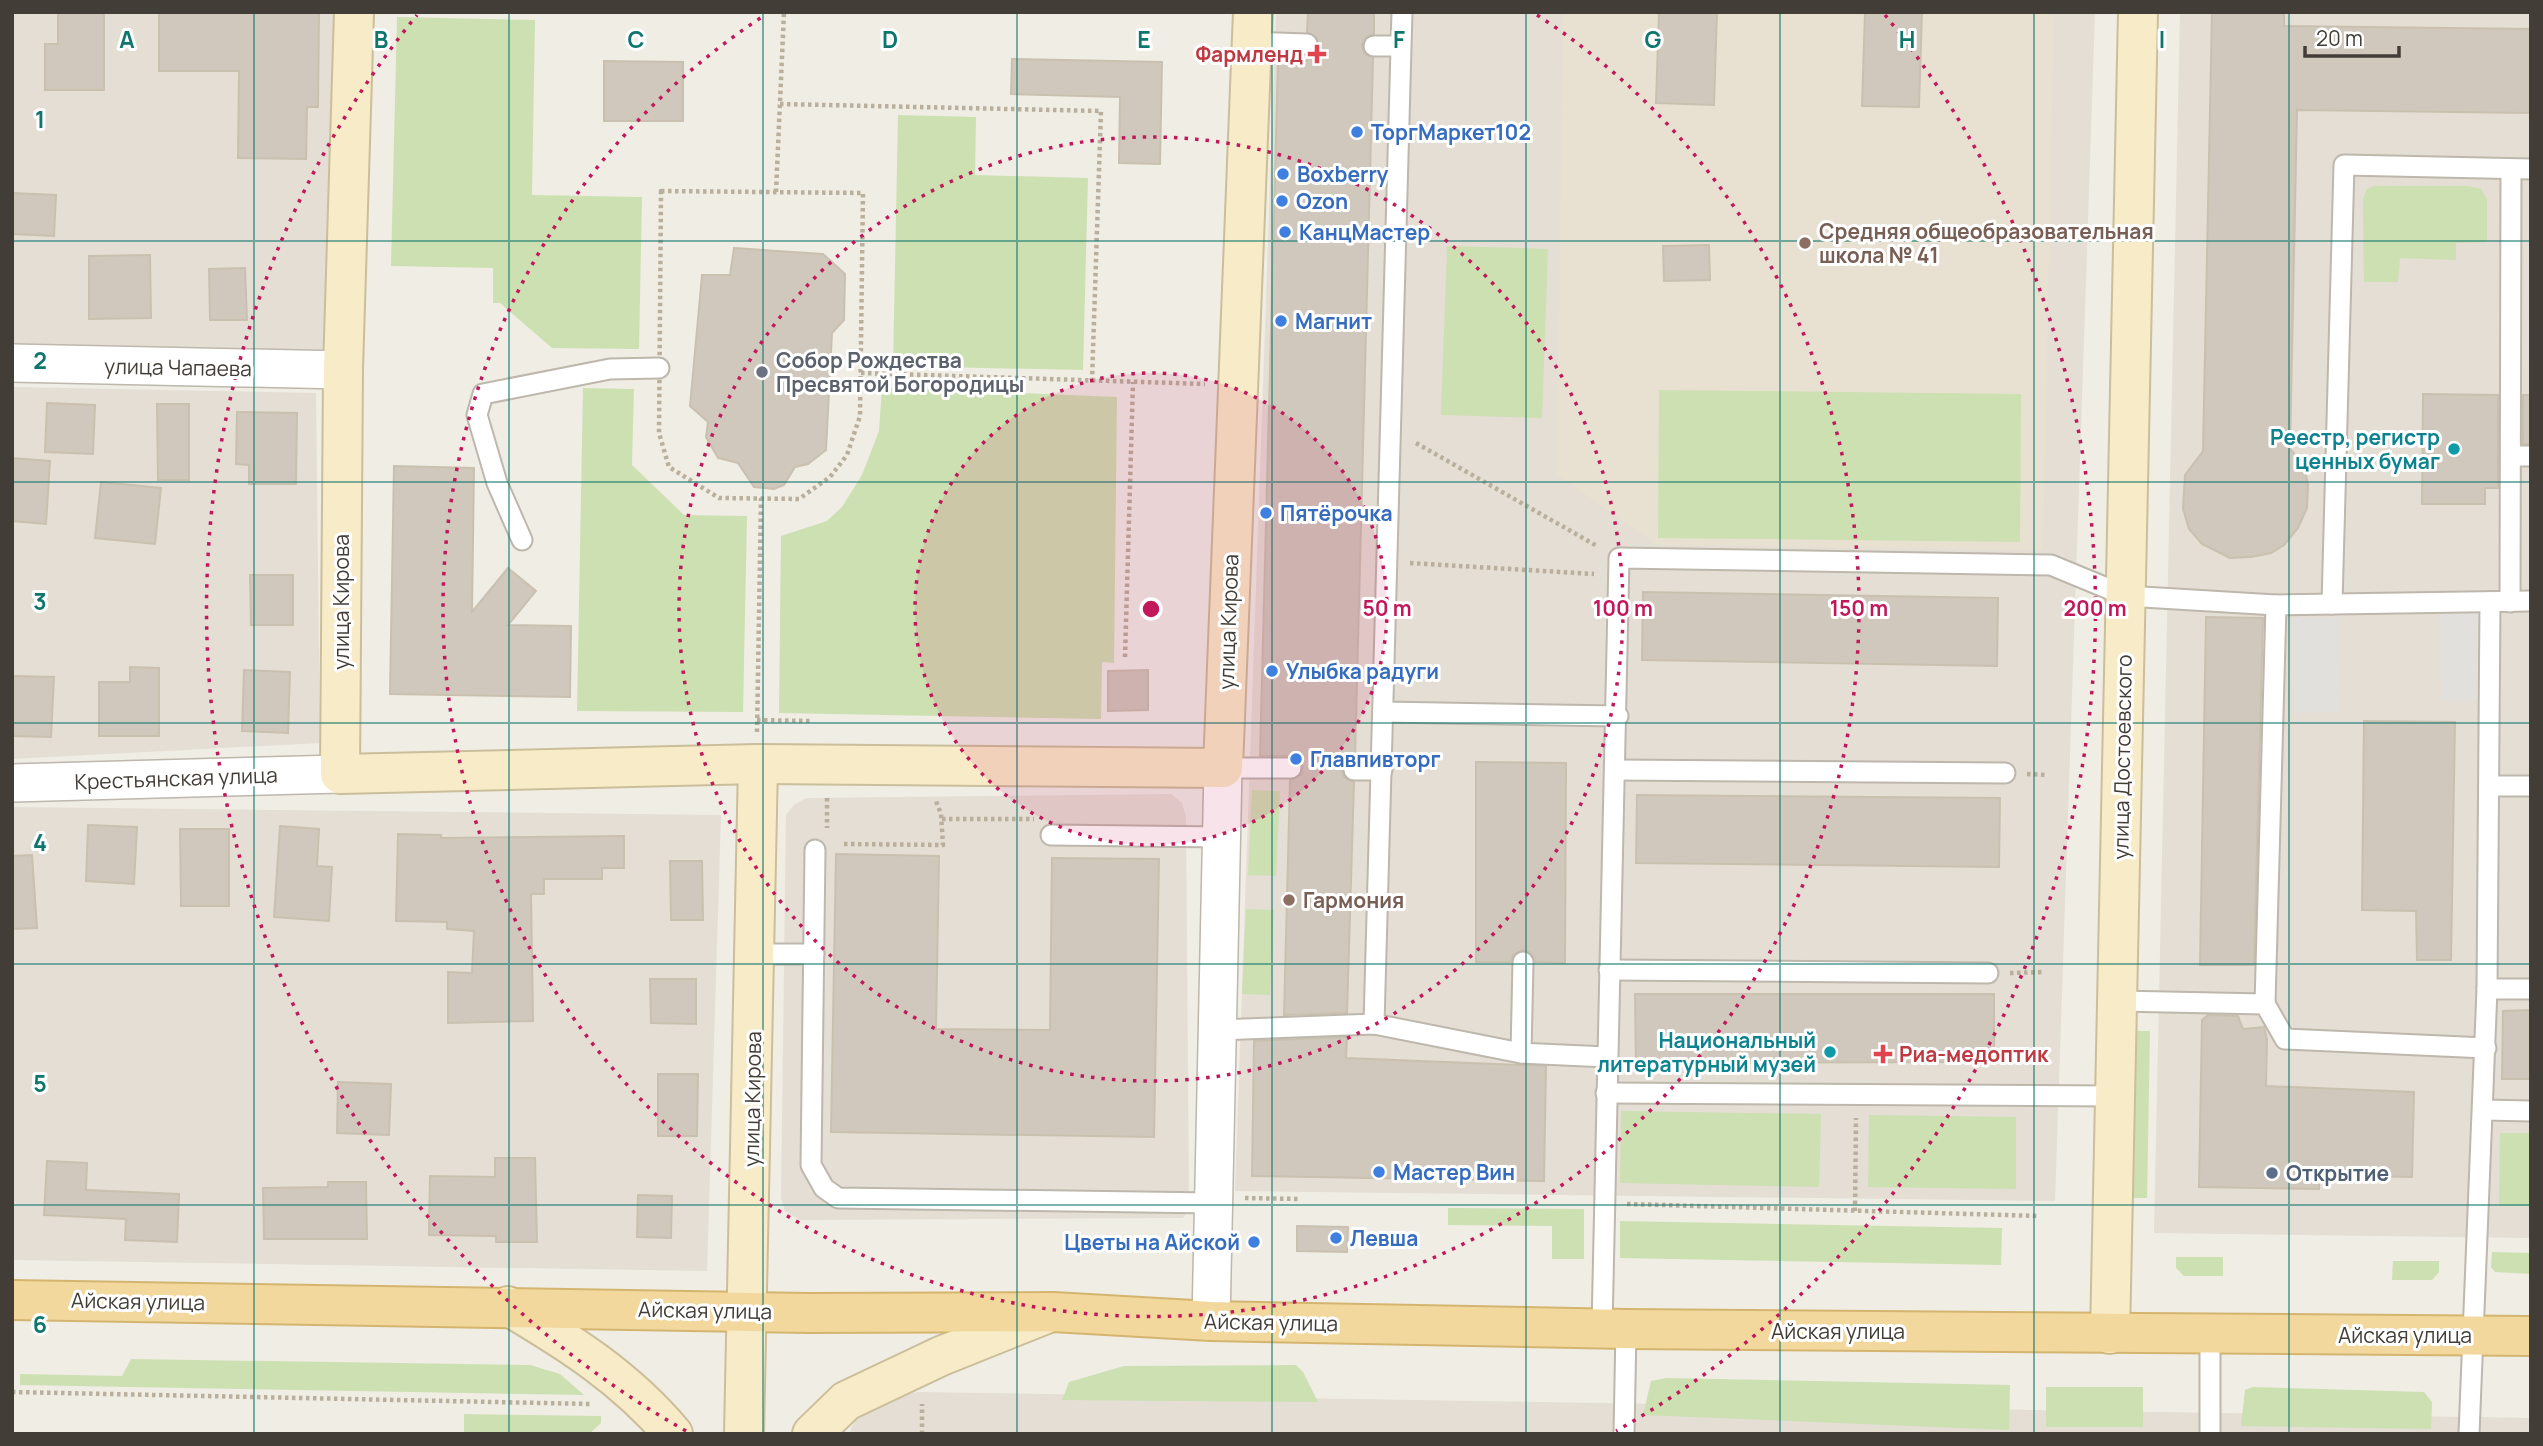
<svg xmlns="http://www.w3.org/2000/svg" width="2543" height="1446" font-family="Manrope,sans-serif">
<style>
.residential{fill:#e4ded4}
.education{fill:#e8e1d1}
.green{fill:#cce0b2}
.parking{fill:#e2e0dd}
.building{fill:#d0c8bc;stroke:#cac0b0;stroke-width:2}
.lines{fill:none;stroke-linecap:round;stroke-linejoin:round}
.lane-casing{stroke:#bdb7ac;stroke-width:23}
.street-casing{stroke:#bdb7ac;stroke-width:40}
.secondary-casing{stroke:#cbbe9a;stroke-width:42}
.primary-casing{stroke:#d4b56f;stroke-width:42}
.path{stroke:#baaf9c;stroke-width:4.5;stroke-dasharray:3.5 3.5;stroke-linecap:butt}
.lane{stroke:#fff;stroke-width:19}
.street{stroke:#fff;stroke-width:37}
.secondary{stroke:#f8ebc8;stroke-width:38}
.primary{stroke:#f2d89d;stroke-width:38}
.grid{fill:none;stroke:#0f766e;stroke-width:2;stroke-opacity:0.55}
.ring{fill:none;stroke:#c2185b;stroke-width:3.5;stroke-dasharray:3.5 7}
.health-dot{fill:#e0444e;stroke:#fff;stroke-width:2.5}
.shop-dot{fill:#3f7fe0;stroke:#fff;stroke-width:2.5}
.education-dot{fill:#8d6e63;stroke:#fff;stroke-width:2.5}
.worship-dot{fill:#6b7280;stroke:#fff;stroke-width:2.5}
.culture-dot{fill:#0f9aa8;stroke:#fff;stroke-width:2.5}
.service-dot{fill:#5c6f8a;stroke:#fff;stroke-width:2.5}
.labels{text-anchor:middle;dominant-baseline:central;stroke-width:6;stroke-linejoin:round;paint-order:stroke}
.health-label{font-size:21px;font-weight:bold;fill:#be3a42;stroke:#fff;text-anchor:end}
.shop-label{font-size:21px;font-weight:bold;fill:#366cbe;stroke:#fff;text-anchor:start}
.education-label{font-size:21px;font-weight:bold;fill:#785e54;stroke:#fff;text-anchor:start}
.worship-label{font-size:21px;font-weight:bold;fill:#5b616d;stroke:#fff;text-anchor:start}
.street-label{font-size:21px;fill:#423d36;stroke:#fff}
.culture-label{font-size:21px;font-weight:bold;fill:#0d838f;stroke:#fff;text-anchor:end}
.service-label{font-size:21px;font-weight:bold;fill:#4e5e75;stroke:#fff;text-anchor:start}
.grid-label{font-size:23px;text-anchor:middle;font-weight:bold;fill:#0f766e;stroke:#fff;stroke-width:6;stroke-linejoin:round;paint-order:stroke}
.centre{fill:#c2185b;stroke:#fff;stroke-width:3.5}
.ring-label{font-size:21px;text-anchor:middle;font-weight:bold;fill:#c2185b;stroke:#fff;stroke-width:6;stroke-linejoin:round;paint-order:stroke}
</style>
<rect width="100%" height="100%" fill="#f0ede5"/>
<g class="residential">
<polygon points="12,12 338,12 329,361 12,353"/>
<polygon points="1276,12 2095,12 2055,1201 1235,1191"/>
<polygon points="2180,12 2531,12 2531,1238 2154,1233"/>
<polygon points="12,387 316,393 320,743 12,759"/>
<polygon points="1171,794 1182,803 1186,817 1189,1208 1183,1218 800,1220 785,1211 781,1198 786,815 794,805 806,798"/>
<polygon points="12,807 721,815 707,1271 12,1260"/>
<polygon points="918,1392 2531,1418 2531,1434 849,1434 857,1414 884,1398"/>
</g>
<polygon class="education" points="1563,12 2054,12 2043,550 1657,545 1557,474"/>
<g class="green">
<polygon points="397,17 535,20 532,195 642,197 639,349 552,348 500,303 493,303 493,268 391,266"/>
<polygon points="898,115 976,117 975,175 1088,178 1083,370 893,366"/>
<polygon points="2374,186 2468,186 2481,189 2487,199 2487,242 2456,243 2456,260 2400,258 2398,282 2364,282 2363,199 2367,189"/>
<polygon points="1447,246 1548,249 1542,418 1441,415"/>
<polygon points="882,387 1117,397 1114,663 1102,662 1101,719 779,713 781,536 827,521 842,507 862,475 879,431"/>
<polygon points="583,388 634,389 632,465 684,515 747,516 743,712 577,711"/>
<polygon points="1659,390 2021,394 2020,542 1658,538"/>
<polygon points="1252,790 1280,791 1276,876 1248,875"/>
<polygon points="1246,909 1274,910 1270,995 1242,994"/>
<polygon points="2137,1031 2150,1031 2147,1198 2133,1198"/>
<polygon points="1621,1111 1821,1114 1819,1187 1620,1183"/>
<polygon points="1869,1115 2016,1117 2016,1189 1868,1187"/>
<polygon points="2500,1133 2531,1133 2531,1206 2499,1206"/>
<polygon points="1448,1208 1584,1209 1584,1259 1552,1259 1552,1226 1448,1225"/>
<polygon points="1620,1221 2002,1228 2001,1265 1620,1258"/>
<polygon points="2492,1252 2531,1253 2531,1274 2495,1272 2491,1267"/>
<polygon points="2176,1257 2223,1257 2223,1276 2184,1276 2176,1268"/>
<polygon points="2393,1261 2439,1261 2439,1272 2432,1280 2392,1280"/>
<polygon points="131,1359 530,1365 560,1374 584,1395 20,1385 20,1374 122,1376"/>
<polygon points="1296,1365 1303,1372 1318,1402 1062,1400 1069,1382 1124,1366"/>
<polygon points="1666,1378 2010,1385 2009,1430 1643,1415 1651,1381"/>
<rect x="2046" y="1387" width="97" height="40"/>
<polygon points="2253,1387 2424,1392 2432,1402 2431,1429 2241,1426 2245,1390"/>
<polygon points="464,1414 601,1416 601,1423 589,1434 464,1434"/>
</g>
<g class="parking">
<polygon points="2527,245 2531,245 2531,361 2526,361"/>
<polygon points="2483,606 2485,700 2441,700 2440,607"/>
<polygon points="2337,617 2338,712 2294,713 2292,618"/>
</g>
<g class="building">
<polygon points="58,12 104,12 104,90 45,90 45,44 58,44"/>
<polygon points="159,12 319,12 318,107 307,107 306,159 238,158 239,71 159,71"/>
<polygon points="1308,12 1374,12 1374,34 1367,36 1362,45 1364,53 1373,58 1355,758 1347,760 1342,769 1344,777 1354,782 1347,1013 1284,1015 1290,780 1301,775 1303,767 1298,758 1292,756 1260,756 1278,60 1307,61 1307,56 1318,50 1317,38 1307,32"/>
<polygon points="1659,12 1717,12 1714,105 1656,103"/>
<polygon points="1865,12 1922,12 1919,107 1862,106"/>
<polygon points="2212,12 2284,12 2284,26 2531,29 2531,113 2297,110 2290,449 2304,465 2308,485 2307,508 2298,528 2284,545 2271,553 2251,557 2230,558 2202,544 2189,529 2183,509 2185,475 2203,451"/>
<polygon points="1012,59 1162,62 1160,164 1119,163 1120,97 1011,94"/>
<polygon points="604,61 683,62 683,121 604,121"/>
<polygon points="12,193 56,195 54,236 12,234"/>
<polygon points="1709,245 1710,280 1664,281 1663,246"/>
<polygon points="734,248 823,254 845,274 844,320 832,333 826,450 808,464 795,467 784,485 774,489 754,487 738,463 718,458 706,437 708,422 690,406 702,275 730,275"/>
<polygon points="150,255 151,318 89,319 89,256"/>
<polygon points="245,268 247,320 210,320 209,269"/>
<polygon points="2423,394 2498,395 2498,488 2485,488 2485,504 2422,504"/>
<rect x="2523" y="395" width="8" height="49"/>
<polygon points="47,403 95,405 93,454 45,452"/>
<polygon points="157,404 189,404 189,480 158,480"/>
<polygon points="237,412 297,413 296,484 249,484 249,465 236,464"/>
<polygon points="12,458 50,461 46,524 12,521"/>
<polygon points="394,466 474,468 472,612 508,568 536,591 508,625 571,626 570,697 390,694"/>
<polygon points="101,482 161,488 155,544 95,538"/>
<polygon points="250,575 293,575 293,625 251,625"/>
<polygon points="1643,592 1998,598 1997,666 1642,660"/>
<polygon points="2206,617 2263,618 2254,965 2200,965"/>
<polygon points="130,667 159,668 159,736 99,736 99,682 130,682"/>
<polygon points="244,670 290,672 288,733 242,731"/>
<polygon points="1148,670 1148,710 1108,711 1108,671"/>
<polygon points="13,676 54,677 51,737 12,736"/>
<polygon points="2364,721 2455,722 2451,960 2417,960 2416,911 2362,910"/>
<polygon points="1476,762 1566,763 1565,963 1535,962 1530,952 1523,950 1513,955 1511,962 1476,962"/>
<polygon points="1637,795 2000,798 1999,867 1636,863"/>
<polygon points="88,825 137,827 134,884 86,881"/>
<polygon points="280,826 319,829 317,866 332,867 329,921 274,917"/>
<polygon points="180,829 229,829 229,906 181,906"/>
<polygon points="398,834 441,835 441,838 624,836 624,868 602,868 602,879 544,879 544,894 531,894 533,1021 448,1023 448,972 472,973 474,931 447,929 447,922 396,921"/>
<polygon points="836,854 939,856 936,1029 1050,1030 1052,858 1159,859 1154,1137 831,1132"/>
<polygon points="32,855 37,928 12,929 12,856"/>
<polygon points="670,861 702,861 703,920 671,920"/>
<polygon points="650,979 696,979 696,1024 651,1023"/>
<polygon points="1635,994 1994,994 1994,1062 1636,1063"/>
<polygon points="2531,1010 2531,1079 2502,1079 2503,1011"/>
<polygon points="2208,1015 2238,1016 2243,1029 2264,1027 2267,1039 2266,1086 2414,1092 2412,1177 2319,1175 2319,1189 2199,1187 2202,1020"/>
<polygon points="1347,1037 1346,1058 1546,1066 1544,1181 1252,1176 1254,1041"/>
<polygon points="658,1074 698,1074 697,1136 658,1136"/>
<polygon points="338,1082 391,1084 389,1135 337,1133"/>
<polygon points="495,1158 535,1158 537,1242 496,1242 496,1236 429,1235 430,1176 495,1177"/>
<polygon points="47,1161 87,1163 86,1190 179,1194 177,1242 125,1240 126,1219 44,1215"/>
<polygon points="328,1182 366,1182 367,1239 264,1239 263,1188 328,1187"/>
<polygon points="638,1195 672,1196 671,1238 637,1237"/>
<polygon points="1297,1226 1348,1227 1347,1252 1297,1251"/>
</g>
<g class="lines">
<defs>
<g id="lane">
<polyline points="1252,42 1307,44"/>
<polyline points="1374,46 1400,46"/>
<polyline points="2511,456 2531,456"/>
<polyline points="522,540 497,483 477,415 483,394 610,369 659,368"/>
<polyline points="2510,602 2511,169"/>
<polyline points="2332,604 2344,165 2531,169"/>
<polyline points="1383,712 1618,716"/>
<polyline points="1223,768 1291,768"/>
<polyline points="1354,770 1382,770"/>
<polyline points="1616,770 2005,773"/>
<polyline points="2489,786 2531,786"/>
<polyline points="1051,835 1221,837"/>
<polyline points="815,850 811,1165 824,1188 838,1198 1213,1203"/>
<polyline points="754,954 814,954"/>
<polyline points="1609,970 1988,973"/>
<polyline points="2487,989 2531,989"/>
<polyline points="2117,1001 2265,1004 2285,1039 2486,1048"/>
<polyline points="2265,1004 2276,605"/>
<polyline points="1374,1024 1402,12"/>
<polyline points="1217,1030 1374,1024 1521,1053 1607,1057"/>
<polyline points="1521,1053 1523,962"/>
<polyline points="1606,1093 2115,1096"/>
<polyline points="2484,1110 2531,1111"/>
<polyline points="1602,1328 1619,558 2051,565 2126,596 2276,605 2531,601"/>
<polyline points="2210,1335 2210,1434"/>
<polyline points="1624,1434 1626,1329"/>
<polyline points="2469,1434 2487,989 2490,602"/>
</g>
<g id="street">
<polyline points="12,363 343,370"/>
<polyline points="12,783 340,774"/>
<polyline points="1211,1321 1223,768"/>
</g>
<g id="secondary">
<polyline points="354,12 343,370 340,774 758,764 1223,768 1253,12"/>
<path d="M 508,1306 C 569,1342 626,1378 673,1434"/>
<polyline points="2110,1334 2138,12"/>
<polyline points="744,1434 758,764"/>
<polyline points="812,1434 846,1401 941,1356 1051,1312"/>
</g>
<polyline id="primary" points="12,1300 809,1313 1053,1312 1211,1321 1626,1329 2531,1336"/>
</defs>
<use href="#lane" class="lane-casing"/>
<use href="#street" class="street-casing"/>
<use href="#secondary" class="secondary-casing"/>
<use href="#primary" class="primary-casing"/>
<g class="path">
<polyline points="780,104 1101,111 1092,380"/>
<polygon points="661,191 863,193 860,416 847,455 830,477 799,499 719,498 669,467 659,433"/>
<polyline points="776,192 784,12"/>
<polyline points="861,373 1205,384"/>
<polyline points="1416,443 1597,546"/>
<polyline points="1410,563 1594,574"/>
<polyline points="1125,657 1133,382"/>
<polyline points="757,720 813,721"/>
<polyline points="757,732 761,498"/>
<polyline points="2027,774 2047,775"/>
<polyline points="827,798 827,828"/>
<polyline points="942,819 1034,819"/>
<polyline points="844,844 943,845 941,814 936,801"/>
<polyline points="2010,973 2044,972"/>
<polyline points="1245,1198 1299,1199"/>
<polyline points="1627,1204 2039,1216"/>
<polyline points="1855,1211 1856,1118"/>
<polyline points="12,1392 590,1404"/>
<polyline points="922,1434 922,1404"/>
</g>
<use href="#lane" class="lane"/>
<use href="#street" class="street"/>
<use href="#secondary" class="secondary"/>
<use href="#primary" class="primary"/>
</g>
<path class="grid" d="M 254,12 L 254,1434M 509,12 L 509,1434M 763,12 L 763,1434M 1017,12 L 1017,1434M 1272,12 L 1272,1434M 1526,12 L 1526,1434M 1780,12 L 1780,1434M 2034,12 L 2034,1434M 2289,12 L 2289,1434M 12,241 L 2531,241M 12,482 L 2531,482M 12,723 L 2531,723M 12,964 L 2531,964M 12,1205 L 2531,1205"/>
<circle cx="1151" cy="609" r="236" fill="#c2185b" fill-opacity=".12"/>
<g class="ring">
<circle cx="1151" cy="609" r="236"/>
<circle cx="1151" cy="609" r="472"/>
<path d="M1537 15A708 708 0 1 1 765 15"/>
<path d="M686 1431A944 944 0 0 1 417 15M1885 15A944 944 0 0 1 1616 1431"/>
</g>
<g class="health-dot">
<path d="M1313.5 43.5h7v7h7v7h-7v7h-7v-7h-7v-7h7z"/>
<path d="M1879.5 1043.5h7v7h7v7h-7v7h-7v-7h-7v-7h7z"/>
</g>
<g class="shop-dot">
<circle cx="1357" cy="132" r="7"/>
<circle cx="1283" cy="174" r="7"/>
<circle cx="1282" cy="201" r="7"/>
<circle cx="1285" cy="232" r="7"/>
<circle cx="1281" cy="321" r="7"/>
<circle cx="1266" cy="513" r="7"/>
<circle cx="1272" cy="671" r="7"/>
<circle cx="1296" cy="759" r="7"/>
<circle cx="1379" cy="1172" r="7"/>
<circle cx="1336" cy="1238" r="7"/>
<circle cx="1254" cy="1242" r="7"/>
</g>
<g class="education-dot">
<circle cx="1805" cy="243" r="7"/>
<circle cx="1289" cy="900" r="7"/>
</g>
<circle class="worship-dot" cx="762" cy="372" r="7"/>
<g class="culture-dot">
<circle cx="2454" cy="449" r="7"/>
<circle cx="1830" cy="1052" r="7"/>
</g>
<circle class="service-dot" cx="2272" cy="1173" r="7"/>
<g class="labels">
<g class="health-label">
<text x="1303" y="54">Фармленд</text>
<text x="1899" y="1054" text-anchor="start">Риа-медоптик</text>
</g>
<g class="shop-label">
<text x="1371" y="132">ТоргМаркет102</text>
<text x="1297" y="174">Boxberry</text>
<text x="1296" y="201">Ozon</text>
<text x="1299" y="232">КанцМастер</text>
<text x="1295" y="321">Магнит</text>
<text x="1280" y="513">Пятёрочка</text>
<text x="1286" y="671">Улыбка радуги</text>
<text x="1310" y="759">Главпивторг</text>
<text x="1393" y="1172">Мастер Вин</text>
<text x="1350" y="1238">Левша</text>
<text x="1240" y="1242" text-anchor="end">Цветы на Айской</text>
</g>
<g class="education-label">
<text x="1819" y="231">Средняя общеобразовательная<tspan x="1819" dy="24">школа № 41</tspan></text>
<text x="1303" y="900">Гармония</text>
</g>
<g class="worship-label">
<text x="776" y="360">Собор Рождества<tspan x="776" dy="24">Пресвятой Богородицы</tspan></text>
</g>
<g class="street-label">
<text transform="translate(178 367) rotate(1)">улица Чапаева</text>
<text transform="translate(341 602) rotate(-90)">улица Кирова</text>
<text transform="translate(1228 622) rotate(-88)">улица Кирова</text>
<text transform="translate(2122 757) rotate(-89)">улица Достоевского</text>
<text transform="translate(176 778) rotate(-2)">Крестьянская улица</text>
<text transform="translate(752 1099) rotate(-89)">улица Кирова</text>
<text transform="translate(138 1301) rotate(1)">Айская улица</text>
<text transform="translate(705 1310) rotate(1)">Айская улица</text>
<text transform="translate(1271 1322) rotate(1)">Айская улица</text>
<text x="1838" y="1331">Айская улица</text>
<text x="2405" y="1335">Айская улица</text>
</g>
<g class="culture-label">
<text x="2440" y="437">Реестр, регистр<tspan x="2440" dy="24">ценных бумаг</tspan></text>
<text x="1816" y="1040">Национальный<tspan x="1816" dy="24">литературный музей</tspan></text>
</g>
<g class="service-label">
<text x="2286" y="1173">Открытие</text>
</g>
</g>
<g class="grid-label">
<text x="127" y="48">A</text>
<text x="381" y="48">B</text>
<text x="636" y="48">C</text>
<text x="890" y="48">D</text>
<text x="1144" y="48">E</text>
<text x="1399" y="48">F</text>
<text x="1653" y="48">G</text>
<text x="1907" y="48">H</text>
<text x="2162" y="48">I</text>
<text x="40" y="128">1</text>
<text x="40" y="369">2</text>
<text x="40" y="610">3</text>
<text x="40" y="851">4</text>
<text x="40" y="1092">5</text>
<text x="40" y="1333">6</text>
</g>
<circle cx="1151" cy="609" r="10" class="centre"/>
<g class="ring-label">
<text x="1387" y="616">50 m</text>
<text x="1623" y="616">100 m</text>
<text x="1859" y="616">150 m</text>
<text x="2095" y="616">200 m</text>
</g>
<rect width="2543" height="1446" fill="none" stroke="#423d36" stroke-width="28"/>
<path d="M2305 46v10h94v-10" fill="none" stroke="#423d36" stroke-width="3.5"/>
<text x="2316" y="46" font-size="21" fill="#423d36" stroke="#ffffff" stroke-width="5" paint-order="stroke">20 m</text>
</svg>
